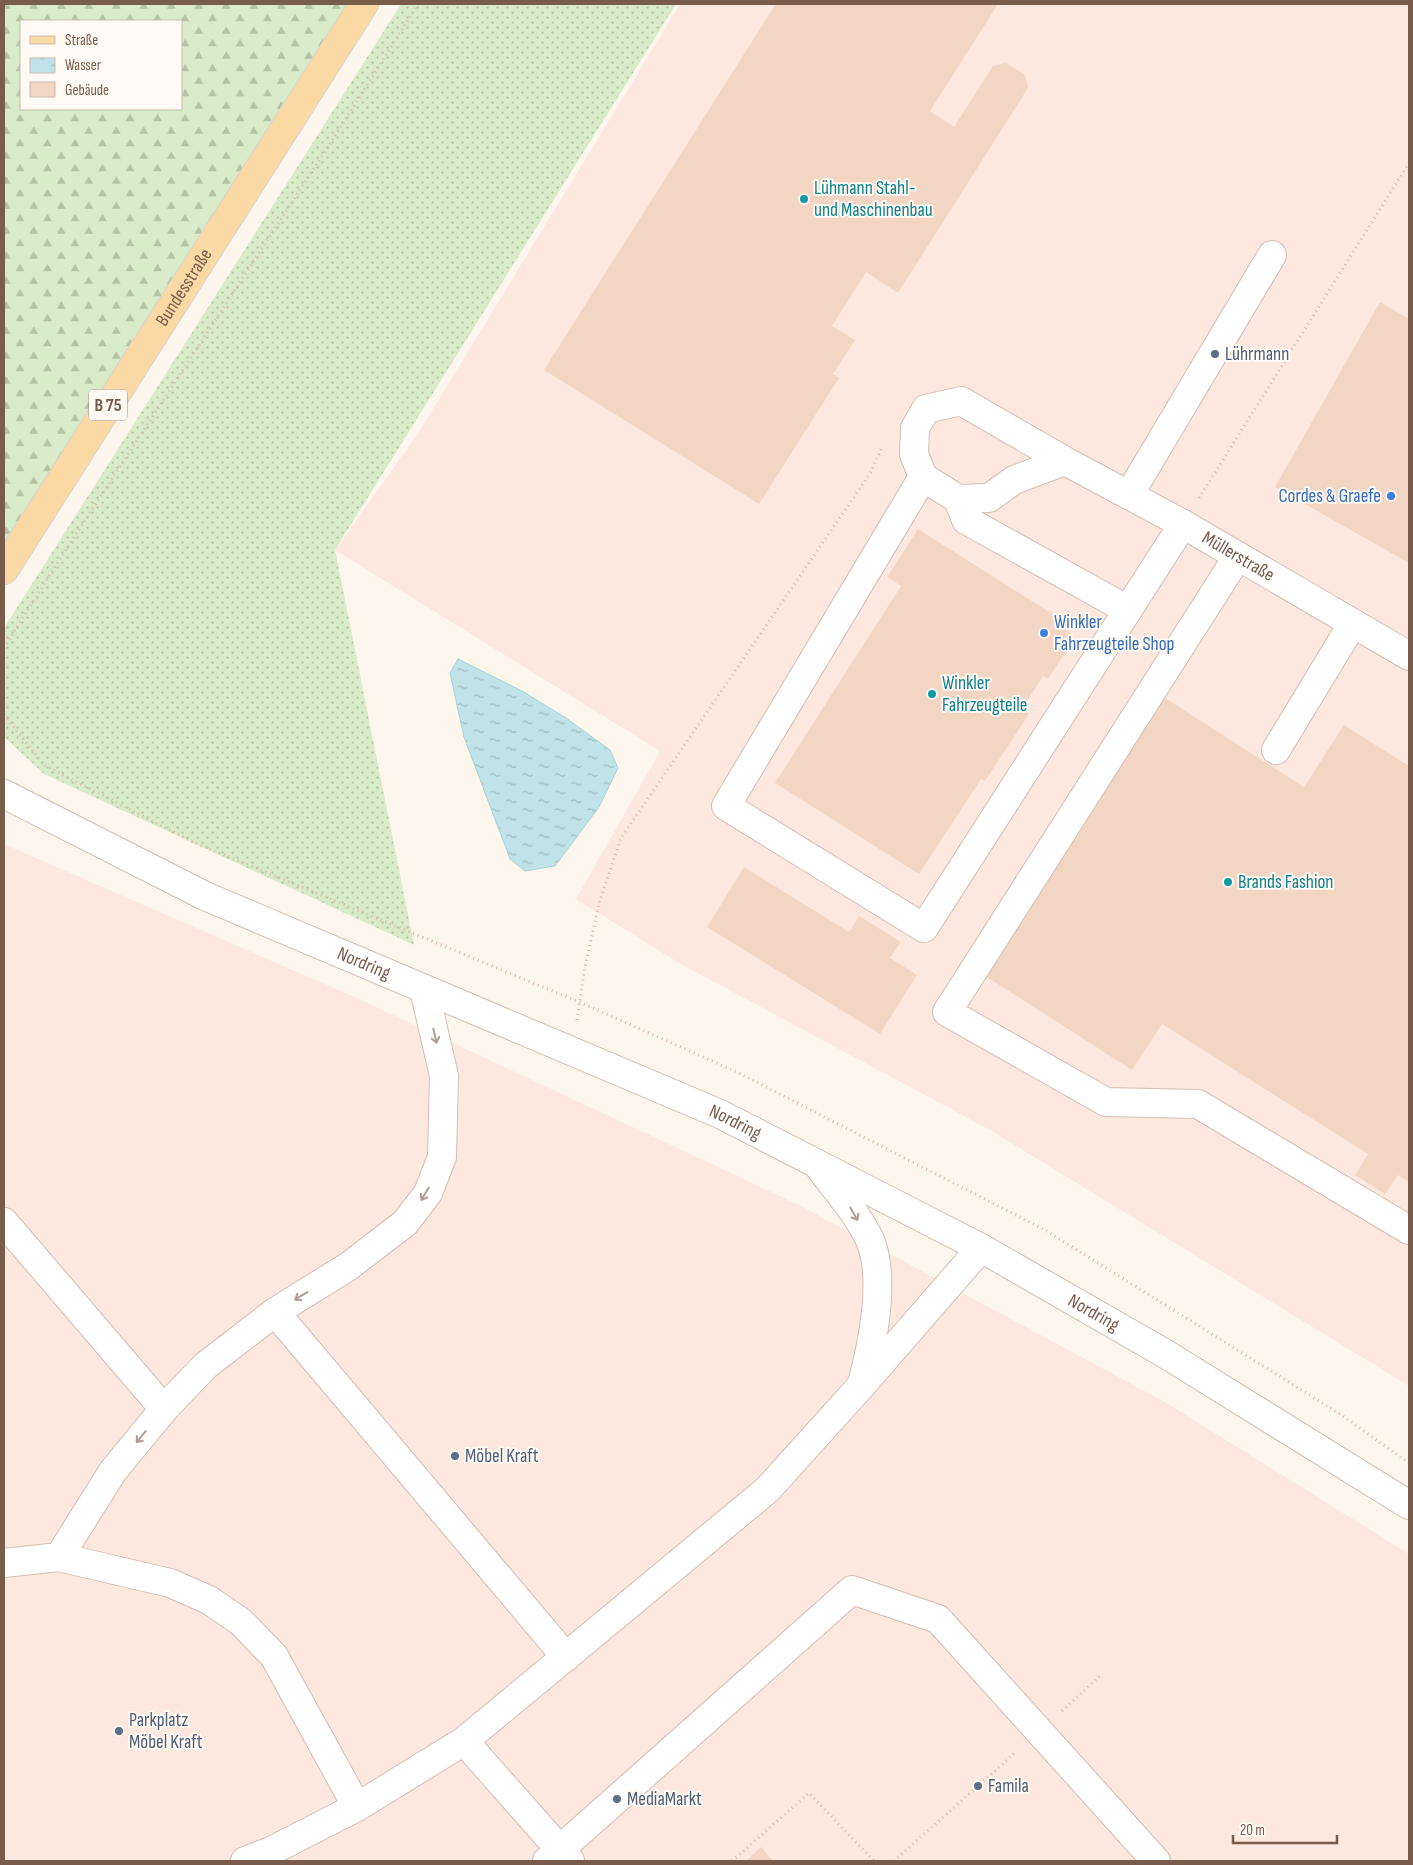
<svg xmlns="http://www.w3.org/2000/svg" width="1413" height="1865" font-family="'Sofia Sans Condensed',sans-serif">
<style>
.commercial{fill:#fde8e0}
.grass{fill:url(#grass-dots)}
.forest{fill:url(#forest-firs);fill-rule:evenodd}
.water{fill:url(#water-ripples);stroke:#a5d3da}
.building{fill:#f3d5c3}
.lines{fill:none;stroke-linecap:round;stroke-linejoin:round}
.minor-casing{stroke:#d1beb0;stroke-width:30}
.major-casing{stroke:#dad1cd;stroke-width:30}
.path{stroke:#d9b8a5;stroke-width:3;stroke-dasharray:1 4;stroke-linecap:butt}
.minor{stroke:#fff;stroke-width:28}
.major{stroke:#fbd9a5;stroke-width:28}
.oneway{stroke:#af9d94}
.culture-dot{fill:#0f9aa8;stroke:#fffaf3;stroke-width:2}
.service-dot{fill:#5c6f8a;stroke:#fffaf3;stroke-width:2}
.shop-dot{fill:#3f7fe0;stroke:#fffaf3;stroke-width:2}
.labels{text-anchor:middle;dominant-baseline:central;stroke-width:4;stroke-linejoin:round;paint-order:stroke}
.shield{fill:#fffaf3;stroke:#a28b7f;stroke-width:1}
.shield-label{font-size:18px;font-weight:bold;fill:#7a5c4d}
.culture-label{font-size:19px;fill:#0d838f;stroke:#fffaf3;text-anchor:start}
.street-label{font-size:19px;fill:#7a5c4d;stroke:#fffaf3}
.service-label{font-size:19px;fill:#4e5e75;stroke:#fffaf3;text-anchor:start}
.shop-label{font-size:19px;fill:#366cbe;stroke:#fffaf3;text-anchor:end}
</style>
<defs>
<pattern id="grass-dots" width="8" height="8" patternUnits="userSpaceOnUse" patternTransform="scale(1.25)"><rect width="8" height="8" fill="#d8ecc9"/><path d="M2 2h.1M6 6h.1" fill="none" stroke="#b4c2a5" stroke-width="1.8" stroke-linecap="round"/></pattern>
<pattern id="forest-firs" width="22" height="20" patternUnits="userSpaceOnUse" patternTransform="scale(1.25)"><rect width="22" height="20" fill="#d8ecc9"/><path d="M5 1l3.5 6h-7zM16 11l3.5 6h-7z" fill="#b4c2a5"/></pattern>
<pattern id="water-ripples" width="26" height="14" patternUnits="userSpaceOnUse" patternTransform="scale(1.25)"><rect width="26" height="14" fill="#bfe3e8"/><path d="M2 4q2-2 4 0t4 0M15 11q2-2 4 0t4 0" fill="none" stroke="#a0bbbe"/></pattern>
</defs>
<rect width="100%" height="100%" fill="#fdf6ec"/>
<g class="commercial">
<polygon points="680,4 1409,4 1409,1386 990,1130 679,963 576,899 660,751 335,550 419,432"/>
<polygon points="4,844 359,999 799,1205 1165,1402 1409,1554 1409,1861 4,1861"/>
</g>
<polygon class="grass" points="401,4 676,4 335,550 414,945 44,774 4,737 4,628"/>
<path class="forest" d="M 4,4 L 364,4 L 4,570 ZM 21,21 L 181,21 L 181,109 L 21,109 Z"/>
<polygon class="water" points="458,659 522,691 566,718 610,750 618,768 599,807 555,866 525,871 510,859 464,737 450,673"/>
<g class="building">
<polygon points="773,4 998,4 930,111 954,127 993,66 1006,63 1025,75 1028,88 898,293 866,272 832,326 855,340 833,374 839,378 759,504 544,370 775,5"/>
<polygon points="1380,302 1409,319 1409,563 1275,487"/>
<polygon points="918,529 1065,622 1072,637 1070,645 1048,679 1043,676 1022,709 1029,714 985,781 981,779 919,874 775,783 901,586 887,577"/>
<polygon points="1165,698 1304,787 1344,725 1409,766 1409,1182 1398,1175 1385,1194 1355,1175 1368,1154 1162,1024 1132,1070 987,977"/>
<polygon points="744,867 849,932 859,916 901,942 890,958 917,975 880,1034 707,927"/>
<polygon points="761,1847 773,1861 746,1861"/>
</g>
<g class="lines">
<defs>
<g id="minor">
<path id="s1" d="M 1065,461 L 1014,480 L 989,498 L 958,499 L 923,477 L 914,454 L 915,428 L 926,409 L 961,401 L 1065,461 L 1183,524 L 1409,656"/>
<polyline points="923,477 726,806 924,928 1183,524"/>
<polyline points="1129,495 1272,255"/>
<polyline points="958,499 966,520 1128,610"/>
<polyline points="1238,556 947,1012 1106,1102 1198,1104 1409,1230"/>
<polyline points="1276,750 1353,623"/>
<path id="s2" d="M 4,794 L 205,896 L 720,1114 L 981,1248 L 1164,1353 L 1409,1505"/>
<path d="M 820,1168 C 837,1191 858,1214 870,1240 C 886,1279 873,1341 863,1380"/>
<polyline points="4,1222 164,1409"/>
<polyline points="275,1312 566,1657"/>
<polyline points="59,1557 113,1471 164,1409 205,1366 275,1312 349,1266 405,1223 428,1193 442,1157 444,1076 424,989"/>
<polyline points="4,1563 59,1557 170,1583 209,1600 241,1622 274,1656 357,1807"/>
<polyline points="464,1741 570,1861"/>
<polyline points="245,1861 271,1851 357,1807 464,1741 767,1490 861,1386 981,1248"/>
<polyline points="547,1861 852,1590 938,1619 1156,1861"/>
</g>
<g id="major">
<path id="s3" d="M 4,570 L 364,4"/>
</g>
</defs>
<use href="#minor" class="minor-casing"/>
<use href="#major" class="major-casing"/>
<g class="path">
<polyline points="1199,498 1409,163"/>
<polyline points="4,648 45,582 335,136 418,4"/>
<polyline points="4,715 44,765 193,842 579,1002 737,1072 1045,1230 1340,1414 1409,1463"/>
<polyline points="577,1020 584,972 599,903 621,838 871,472 881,449"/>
<polyline points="1062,1711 1100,1676"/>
<polyline points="732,1861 809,1793 874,1861"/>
<polyline points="894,1861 1016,1752"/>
</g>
<use href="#minor" class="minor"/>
<use href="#major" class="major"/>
</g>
<defs><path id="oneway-shaft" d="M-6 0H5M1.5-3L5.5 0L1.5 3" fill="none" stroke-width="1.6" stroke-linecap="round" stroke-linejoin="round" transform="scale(1.25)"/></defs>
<g class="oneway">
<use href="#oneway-shaft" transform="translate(435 1036) rotate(77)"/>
<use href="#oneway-shaft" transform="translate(425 1194) rotate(121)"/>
<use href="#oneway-shaft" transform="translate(854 1214) rotate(60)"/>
<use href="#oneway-shaft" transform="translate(301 1296) rotate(149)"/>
<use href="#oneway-shaft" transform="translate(141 1437) rotate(129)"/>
</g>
<g class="culture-dot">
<circle cx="804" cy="199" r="5"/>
<circle cx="932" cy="694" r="5"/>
<circle cx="1228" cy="882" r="5"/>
</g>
<g class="service-dot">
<circle cx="1215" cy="354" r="5"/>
<circle cx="455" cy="1456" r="5"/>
<circle cx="119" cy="1731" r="5"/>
<circle cx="978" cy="1786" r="5"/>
<circle cx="617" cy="1799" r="5"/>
</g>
<g class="shop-dot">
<circle cx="1391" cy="496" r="5"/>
<circle cx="1044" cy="633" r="5"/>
</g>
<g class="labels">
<rect class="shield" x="89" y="389.5" width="38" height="31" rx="4"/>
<g class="shield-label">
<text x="108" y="405">B 75</text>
</g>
<g class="culture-label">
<text x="814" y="188">Lühmann Stahl-<tspan x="814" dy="22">und Maschinenbau</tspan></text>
<text x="942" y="683">Winkler<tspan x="942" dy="22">Fahrzeugteile</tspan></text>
<text x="1238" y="882">Brands Fashion</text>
</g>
<g class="street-label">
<text stroke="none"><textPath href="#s3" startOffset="335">Bundesstraße</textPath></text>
<text stroke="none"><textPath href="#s1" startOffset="584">Müllerstraße</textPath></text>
<text stroke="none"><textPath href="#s2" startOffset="398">Nordring</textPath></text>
<text stroke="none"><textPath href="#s2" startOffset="802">Nordring</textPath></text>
<text stroke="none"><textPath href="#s2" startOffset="1208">Nordring</textPath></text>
</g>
<g class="service-label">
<text x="1225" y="354">Lührmann</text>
<text x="465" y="1456">Möbel Kraft</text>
<text x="129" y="1720">Parkplatz<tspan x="129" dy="22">Möbel Kraft</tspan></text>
<text x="988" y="1786">Famila</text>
<text x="627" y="1799">MediaMarkt</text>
</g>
<g class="shop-label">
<text x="1381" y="496">Cordes &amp; Graefe</text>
<text x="1054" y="622" text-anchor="start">Winkler<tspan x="1054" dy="22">Fahrzeugteile Shop</tspan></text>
</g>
</g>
<rect width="1413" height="1865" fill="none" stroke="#7a5c4d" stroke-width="10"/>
<rect x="20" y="20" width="162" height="90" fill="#fffaf3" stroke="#cabbb1"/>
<rect x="30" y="36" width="25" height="8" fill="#fbd9a5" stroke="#cabbb1"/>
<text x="65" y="45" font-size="15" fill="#7a5c4d">Straße</text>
<rect x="30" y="58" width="25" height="15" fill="url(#water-ripples)" stroke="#cabbb1"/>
<text x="65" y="70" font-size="15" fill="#7a5c4d">Wasser</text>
<rect x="30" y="82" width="25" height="15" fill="#f3d5c3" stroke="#cabbb1"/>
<text x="65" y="95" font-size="15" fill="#7a5c4d">Gebäude</text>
<path d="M1233 1835v8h104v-8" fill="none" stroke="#7a5c4d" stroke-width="2.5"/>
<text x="1240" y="1835" font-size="15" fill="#7a5c4d" stroke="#fffaf3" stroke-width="4" paint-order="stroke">20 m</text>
</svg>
